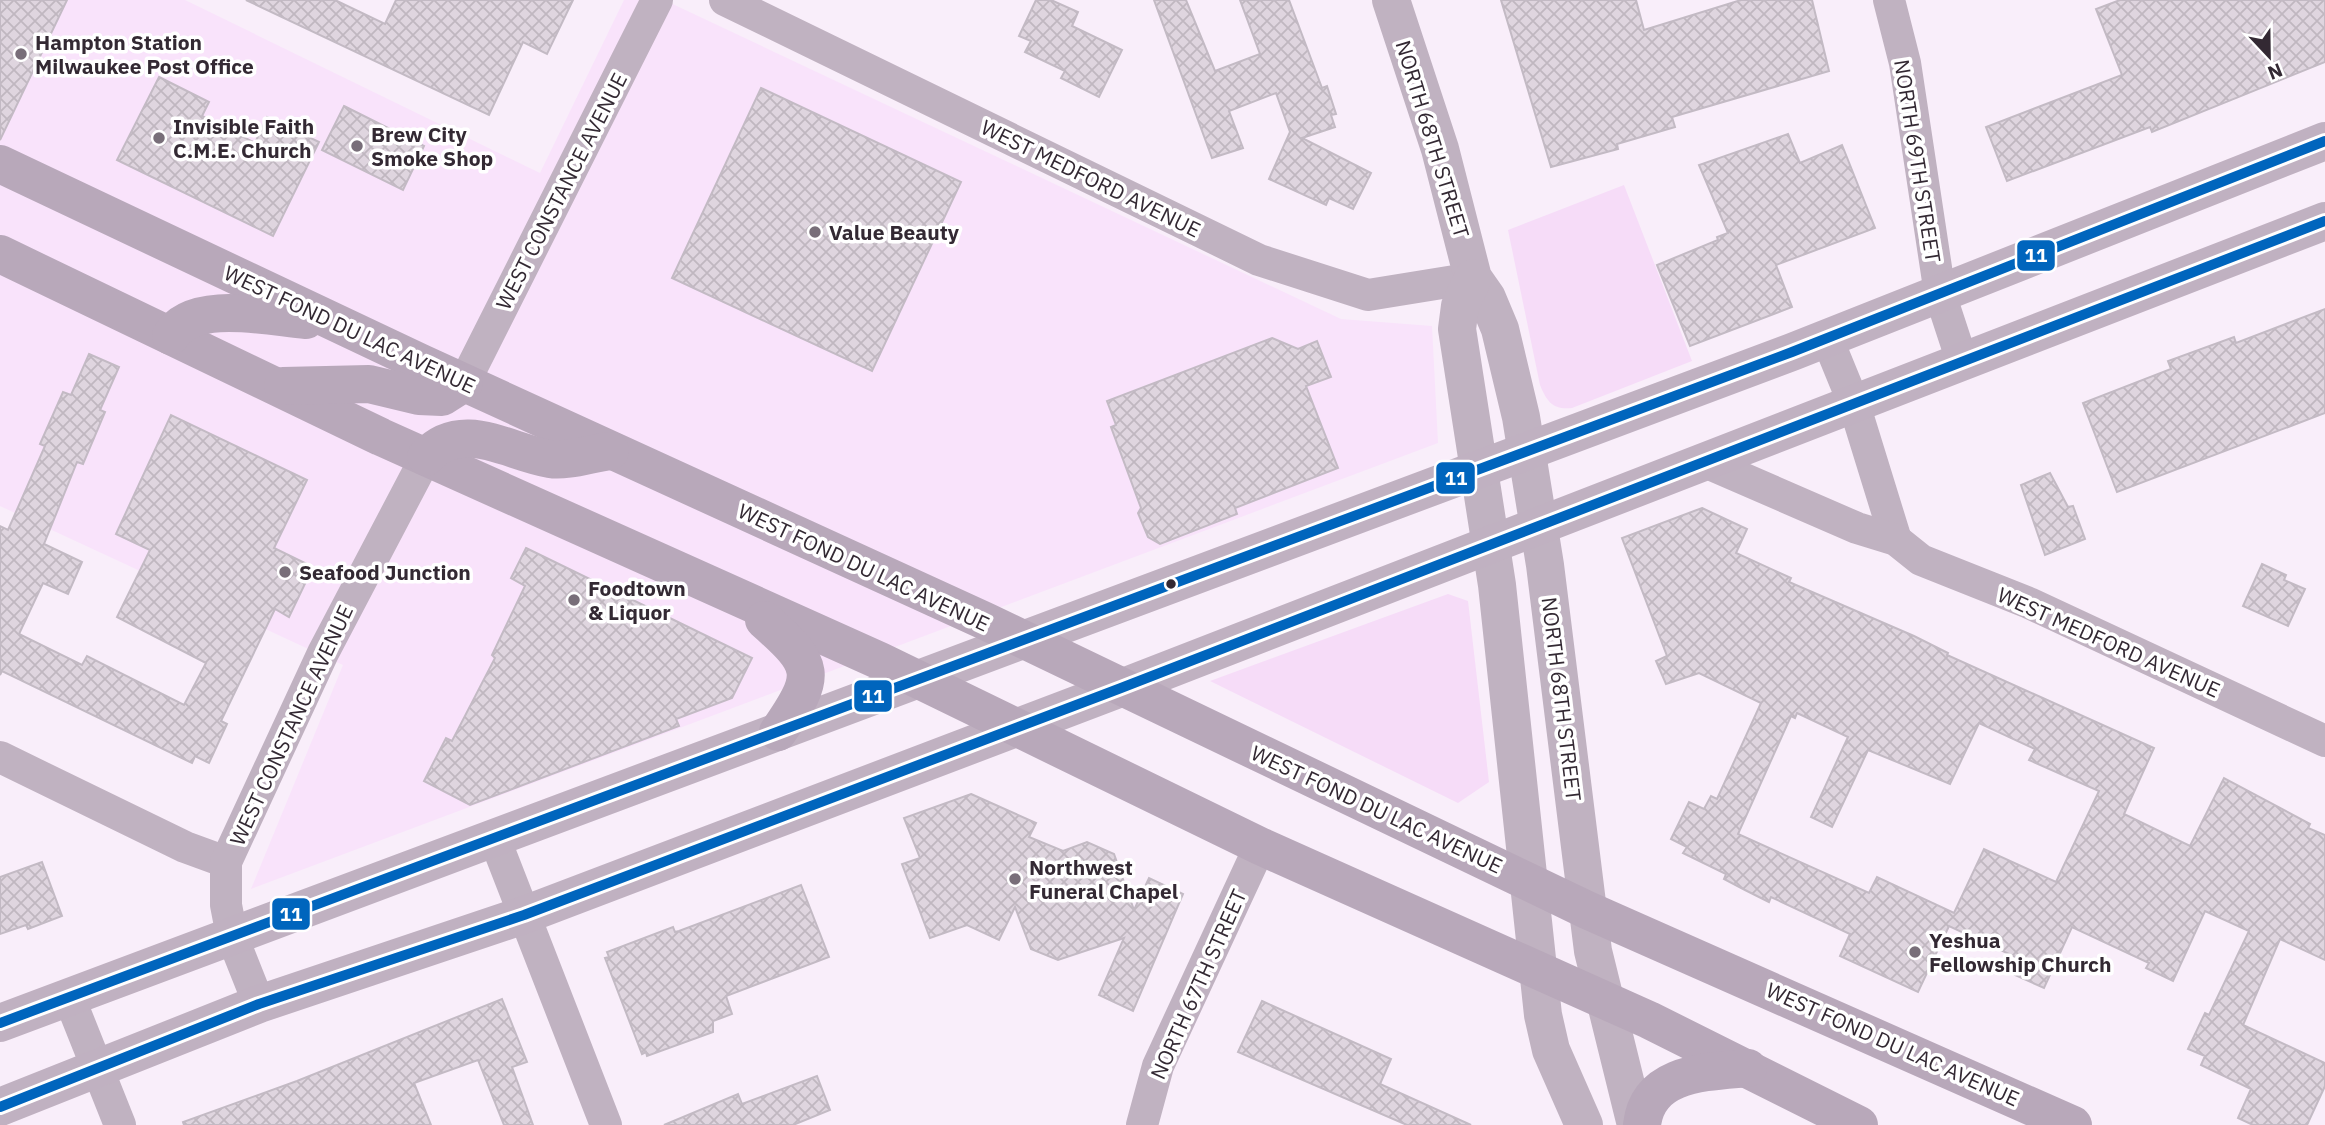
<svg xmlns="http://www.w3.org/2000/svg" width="2325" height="1125" font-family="'IBM Plex Sans',sans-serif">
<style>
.built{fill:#f9e3fb}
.grass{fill:#f6dcf8}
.building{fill:url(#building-cross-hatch);stroke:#c3bac4;stroke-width:2;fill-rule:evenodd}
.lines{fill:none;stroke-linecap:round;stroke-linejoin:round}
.minor{stroke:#c0b2c1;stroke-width:32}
.tertiary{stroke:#c0b2c1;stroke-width:38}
.secondary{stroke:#c0b1c1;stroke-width:38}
.primary{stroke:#b8a8ba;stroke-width:38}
.bus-1-casing{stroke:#fff;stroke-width:16}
.bus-1{stroke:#0065bd;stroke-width:10}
.poi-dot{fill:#786e79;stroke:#fff;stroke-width:2.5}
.bus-dot{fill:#332933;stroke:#fff;stroke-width:2.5}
.labels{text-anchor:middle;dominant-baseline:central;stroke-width:7;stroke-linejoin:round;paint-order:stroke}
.poi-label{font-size:21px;font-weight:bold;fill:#332933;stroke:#fff;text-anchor:start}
.street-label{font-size:21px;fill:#332933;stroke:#fff}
.line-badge{stroke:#fff;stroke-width:2.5}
.badge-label{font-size:19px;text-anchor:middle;font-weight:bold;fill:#fff}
</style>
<defs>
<pattern id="building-cross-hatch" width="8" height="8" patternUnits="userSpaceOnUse" patternTransform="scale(1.75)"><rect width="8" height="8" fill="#dfd5df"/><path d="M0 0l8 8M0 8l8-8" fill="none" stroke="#c0b7c0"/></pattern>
</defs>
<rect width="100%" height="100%" fill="#f9eefa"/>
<polygon class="built" points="0,0 185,0 540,173 624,0 664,0 1341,319 1432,326 1438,443 251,889 343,665 0,506"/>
<g class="grass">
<path d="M 1624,185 L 1692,361 L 1572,408 C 1553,410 1547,402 1540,385 L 1508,230 Z"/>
<polygon points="1448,594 1468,601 1489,782 1458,803 1210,681"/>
</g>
<g class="building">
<polygon points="0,0 67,0 0,140"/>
<polygon points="246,0 335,0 385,24 396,0 573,0 547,54 523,42 489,115"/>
<polygon points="1036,0 1051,0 1078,12 1072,26 1122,50 1099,97 1061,78 1065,71 1025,52 1031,41 1019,36"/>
<polygon points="1154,0 1186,0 1215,71 1260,54 1240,0 1289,0 1322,88 1327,86 1336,114 1331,115 1335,127 1302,138 1371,173 1353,209 1329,198 1326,205 1269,179 1290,132 1276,93 1229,111 1243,148 1212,158"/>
<polygon points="1501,0 1636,0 1644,30 1741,0 1812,0 1829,71 1672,117 1675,127 1617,144 1618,149 1551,167"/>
<polygon points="2120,0 2325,0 2325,62 2152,132 2150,127 2007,181 1986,127 2122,75 2096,9"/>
<polygon points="159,77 209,102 202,116 255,143 267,117 319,142 273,236 117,160"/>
<polygon points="761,88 961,182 872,371 672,278"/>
<polygon points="344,106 424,146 403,190 322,150"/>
<polygon points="1788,134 1800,163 1842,145 1875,228 1776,265 1792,307 1690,346 1657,265 1718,240 1717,237 1728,233 1699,165"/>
<polygon points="2325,309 2325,413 2117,492 2083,403 2171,369 2168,361 2234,337 2236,343"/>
<polygon points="1272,338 1298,349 1317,341 1331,377 1306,386 1338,468 1235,508 1237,514 1160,544 1148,537 1138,513 1141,508 1111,427 1116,425 1107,401"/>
<polygon points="89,354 119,367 100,410 105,412 83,464 77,462 44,544 82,562 68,594 43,583 19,634 82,665 87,656 184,705 206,663 117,617 150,550 116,534 171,415 307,480 274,548 313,567 289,617 275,609 221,721 227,724 209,763 195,756 192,763 2,671 0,675 0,526 8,530 45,446 40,444 63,392 71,395"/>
<polygon points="2050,473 2068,507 2073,506 2085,539 2045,555 2021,485"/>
<path d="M 1702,508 L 1747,529 L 1736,553 L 1791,578 L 1789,582 L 1914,636 L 1948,653 L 1947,655 L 2154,748 L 2124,814 L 2190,846 L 2224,778 L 2310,824 L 2308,828 L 2325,835 L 2325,960 L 2280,939 L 2243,1025 L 2325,1063 L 2325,1086 L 2307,1125 L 2253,1125 L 2238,1118 L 2251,1089 L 2201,1065 L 2205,1056 L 2188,1049 L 2205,1013 L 2209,1015 L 2249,931 L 2205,911 L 2173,981 L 2146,968 L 2149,963 L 2072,927 L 2044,988 L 2015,975 L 2022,960 L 1949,926 L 1918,992 L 1840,956 L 1850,934 L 1771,897 L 1769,902 L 1745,890 L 1724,879 L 1726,874 L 1683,853 L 1687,847 L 1671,839 L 1689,802 L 1704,809 L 1711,796 L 1717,799 L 1761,703 L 1699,673 L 1666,684 L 1656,661 L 1667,656 L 1622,538 ZM 1797,713 L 1848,737 L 1811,817 L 1832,827 L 1868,750 L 1950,784 L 1979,723 L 2035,749 L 2029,760 L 2099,791 L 2056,882 L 1984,849 L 1954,913 L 1877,877 L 1869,893 L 1738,834 L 1791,716 L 1795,718 Z"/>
<polygon points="526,548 752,658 732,698 676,719 679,726 470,805 424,781 446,738 452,741 495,658 492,655 525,586 511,578"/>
<polygon points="2262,564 2286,575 2284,580 2305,589 2288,626 2243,606"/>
<polygon points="971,794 1036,823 1029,837 1063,851 1087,842 1114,854 1134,910 1149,878 1183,894 1133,1011 1099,995 1124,938 1058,960 1031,949 1015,907 999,940 967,925 930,938 902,864 920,858 904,818"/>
<polygon points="42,862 62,916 28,929 26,925 0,934 0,877"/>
<polygon points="801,885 829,957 726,996 732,1014 713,1021 713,1032 647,1056 646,1052 642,1054 605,958 609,957 607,952 673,927 675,932 679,931"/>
<polygon points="502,999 527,1062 512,1067 533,1125 504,1125 478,1060 414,1083 431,1125 184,1125 183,1122 297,1081"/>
<polygon points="1262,1001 1391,1059 1380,1084 1471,1125 1407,1125 1238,1052"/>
<polygon points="817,1076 830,1110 793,1125 664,1125 738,1094 742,1104"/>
</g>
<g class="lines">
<g class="minor">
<polyline points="725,0 1259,260 1368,295 1473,278"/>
<polyline points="1889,0 1905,63 1940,294 1962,361"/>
<polyline points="1827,338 1854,404 1896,540"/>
<polyline points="464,383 657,0"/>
<polyline points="1705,462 1857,528 1896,540 1921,560 2029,603 2325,741"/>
<polyline points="0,757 185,847 226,862"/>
<polyline points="494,837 606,1125"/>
<polyline points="69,997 120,1125"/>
<polyline points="259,1004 232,936 226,905 226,862 323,653 426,457"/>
<polyline points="1142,1125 1158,1066 1260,846"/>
</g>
<g class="tertiary">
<polyline points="1391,0 1440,149 1473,278 1487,298 1500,329 1521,417 1545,565 1593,951 1636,1125"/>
<polyline points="1473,278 1460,306 1457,329 1497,585 1543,1015 1551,1050 1584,1125"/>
</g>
<g class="secondary">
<polyline points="0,1023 1792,352 2325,141"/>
<polyline points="0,1107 259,1004 524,915 1121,688 2325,221"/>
</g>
<g class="primary">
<polyline points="0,164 421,363 985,621 1587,910 2073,1125"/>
<polyline points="0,254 381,437 880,661 1260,846 1649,1020 1859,1125"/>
<path d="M 171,336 C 192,299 269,317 306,320"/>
<polyline points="283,386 369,384 419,396 442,397 464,383"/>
<path d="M 426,457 C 462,418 508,452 550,459 C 567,462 592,453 610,451"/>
<path d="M 764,620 C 816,666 818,674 778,732"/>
<path d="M 1642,1125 C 1648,1072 1706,1072 1748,1068"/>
</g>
<defs>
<g id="bus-1">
<polyline points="0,1023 1792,352 2325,141"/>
<polyline points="0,1107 259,1004 524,915 1121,688 2325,221"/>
</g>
</defs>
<use href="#bus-1" class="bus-1-casing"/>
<use href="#bus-1" class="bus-1"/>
</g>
<g class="poi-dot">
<circle cx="21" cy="54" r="7"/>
<circle cx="159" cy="138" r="7"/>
<circle cx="357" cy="146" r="7"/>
<circle cx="815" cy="232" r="7"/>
<circle cx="285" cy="572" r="7"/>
<circle cx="574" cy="600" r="7"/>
<circle cx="1015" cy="879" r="7"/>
<circle cx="1915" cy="952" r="7"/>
</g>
<circle class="bus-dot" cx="1171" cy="584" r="6"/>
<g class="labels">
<g class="poi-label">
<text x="35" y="42">Hampton Station<tspan x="35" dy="24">Milwaukee Post Office</tspan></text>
<text x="173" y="126">Invisible Faith<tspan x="173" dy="24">C.M.E. Church</tspan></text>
<text x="371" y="134">Brew City<tspan x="371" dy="24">Smoke Shop</tspan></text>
<text x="829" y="232">Value Beauty</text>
<text x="299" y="572">Seafood Junction</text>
<text x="588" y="588">Foodtown<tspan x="588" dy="24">&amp; Liquor</tspan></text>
<text x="1029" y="867">Northwest<tspan x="1029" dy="24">Funeral Chapel</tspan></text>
<text x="1929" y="940">Yeshua<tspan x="1929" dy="24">Fellowship Church</tspan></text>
</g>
<g class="street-label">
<text transform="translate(1433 139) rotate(73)">NORTH 68TH STREET</text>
<text transform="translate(1918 161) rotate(81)">NORTH 69TH STREET</text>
<text transform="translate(1091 178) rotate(26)">WEST MEDFORD AVENUE</text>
<text transform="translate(561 191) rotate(-63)">WEST CONSTANCE AVENUE</text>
<text transform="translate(350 329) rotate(25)">WEST FOND DU LAC AVENUE</text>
<text transform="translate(864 567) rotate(25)">WEST FOND DU LAC AVENUE</text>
<text transform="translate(2109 642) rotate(24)">WEST MEDFORD AVENUE</text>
<text transform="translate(1562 699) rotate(83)">NORTH 68TH STREET</text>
<text transform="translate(291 725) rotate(-65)">WEST CONSTANCE AVENUE</text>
<text transform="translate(1377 809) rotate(25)">WEST FOND DU LAC AVENUE</text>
<text transform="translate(1198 984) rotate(-66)">NORTH 67TH STREET</text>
<text transform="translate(1893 1044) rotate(24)">WEST FOND DU LAC AVENUE</text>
</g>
</g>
<g class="line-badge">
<rect x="2016" y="239" width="40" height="33" rx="7" fill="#0065bd"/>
<rect x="1435" y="461" width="41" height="34" rx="7" fill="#0065bd"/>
<rect x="853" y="679" width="40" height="34" rx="7" fill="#0065bd"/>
<rect x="271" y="897" width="40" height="34" rx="7" fill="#0065bd"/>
</g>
<g class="badge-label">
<text x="2036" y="262">11</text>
<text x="1456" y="485">11</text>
<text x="873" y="703">11</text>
<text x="291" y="921">11</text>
</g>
<g transform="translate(2269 56) rotate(158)" stroke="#ffffff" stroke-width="5" paint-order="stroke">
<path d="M0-5L12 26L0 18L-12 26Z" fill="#332933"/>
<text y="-10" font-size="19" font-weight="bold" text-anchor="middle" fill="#332933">N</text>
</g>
</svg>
